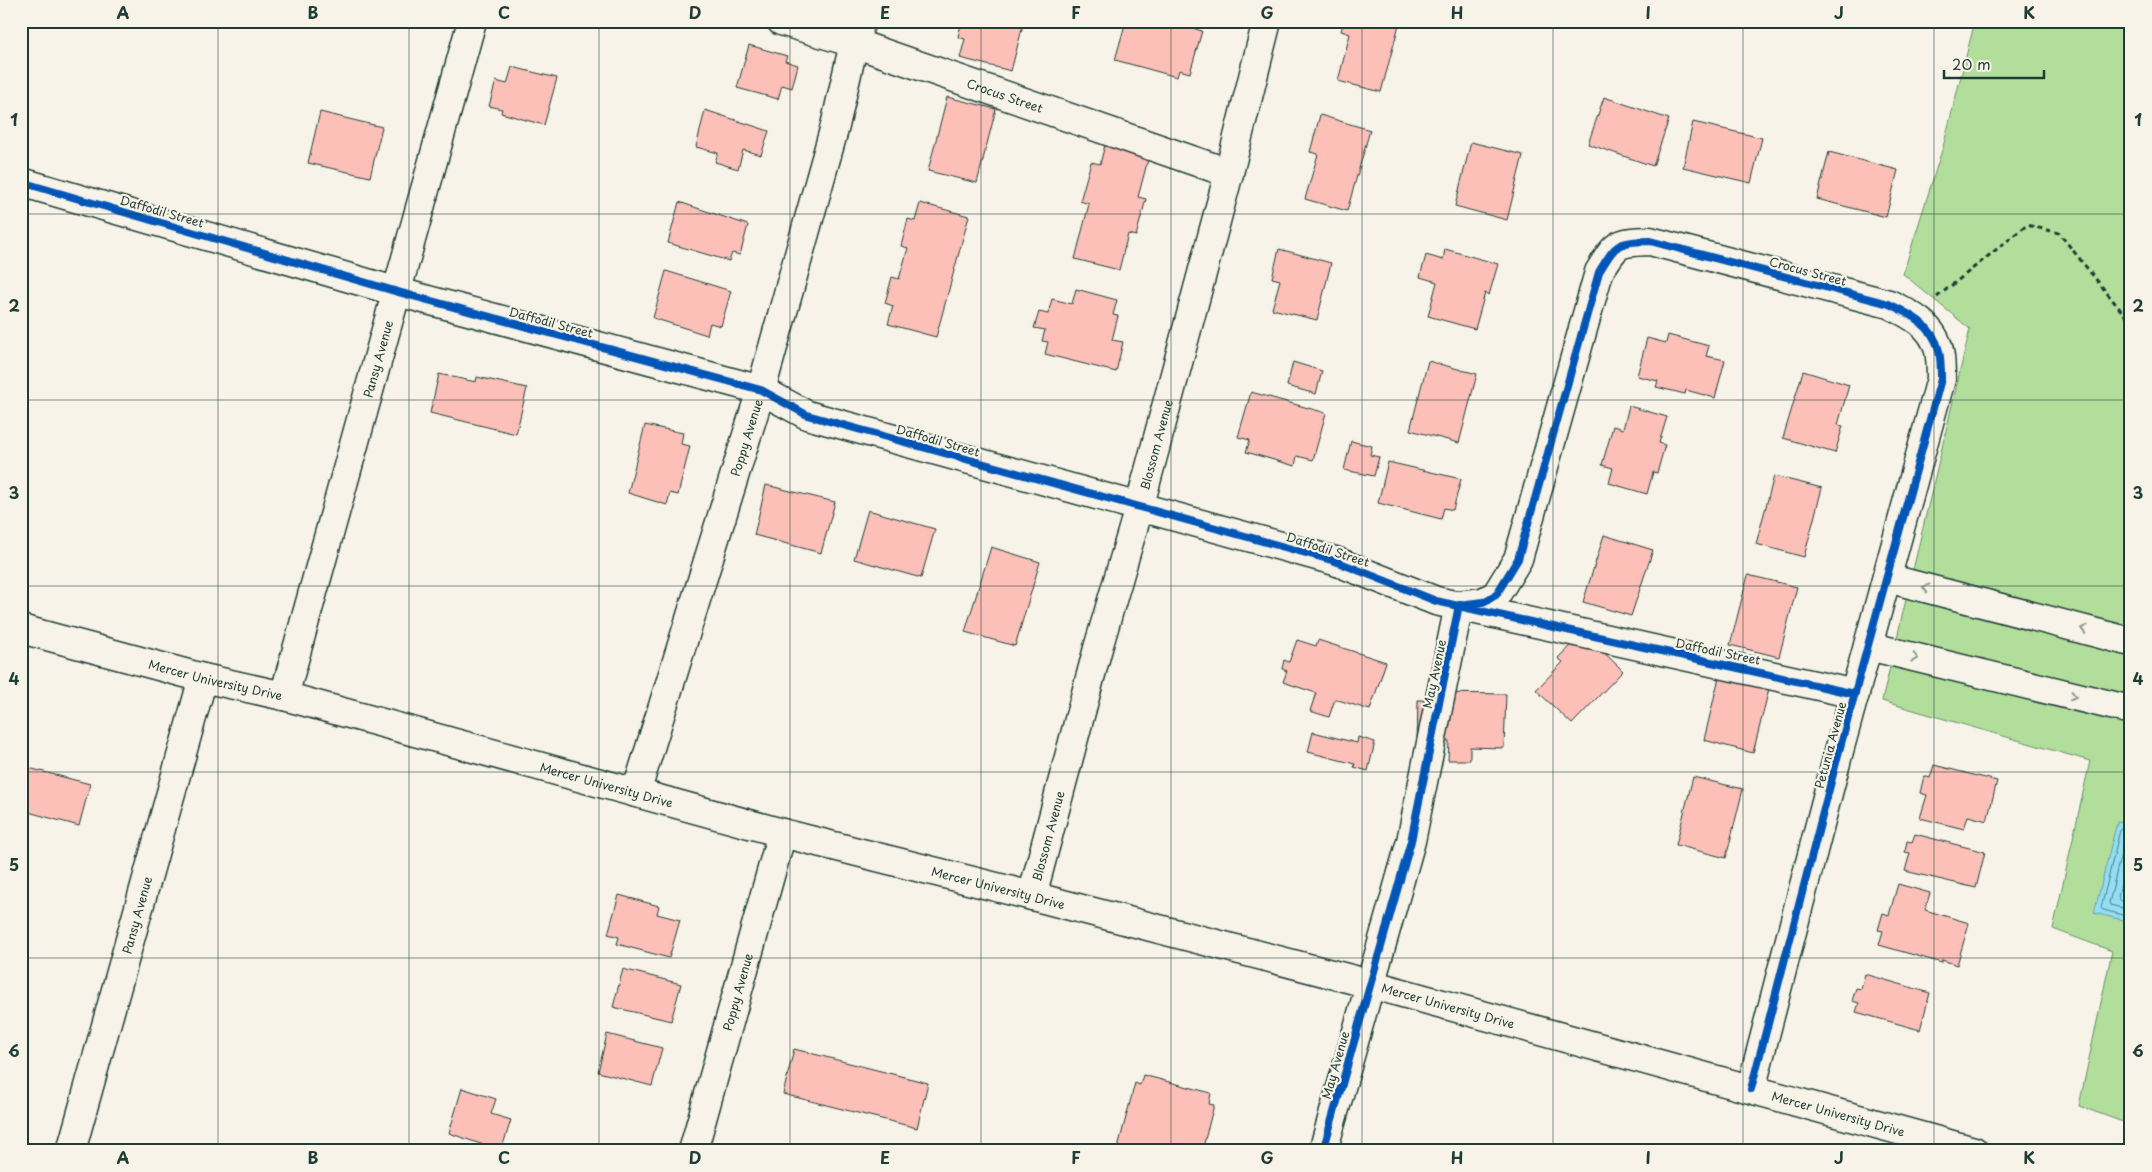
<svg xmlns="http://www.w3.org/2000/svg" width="2152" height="1172" font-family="'Playpen Sans',sans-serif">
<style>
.green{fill:#b2de9c;stroke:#688e68}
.water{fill:#93def4;stroke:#659ea7}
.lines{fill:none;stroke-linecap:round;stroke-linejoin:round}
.shore{stroke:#4d7d81;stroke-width:1}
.building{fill:#fcc0b9;stroke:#1f3d34}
.minor-casing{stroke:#1f3d34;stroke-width:31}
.major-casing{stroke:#1f3d34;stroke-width:31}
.path{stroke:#1f3d34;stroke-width:3;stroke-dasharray:5 4;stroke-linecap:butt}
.minor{stroke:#f7f3e8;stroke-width:28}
.major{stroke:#f7f3e8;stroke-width:28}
.cycleway-casing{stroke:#f7f3e8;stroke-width:11}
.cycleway{stroke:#0057b8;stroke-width:8}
.oneway{stroke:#8b988e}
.grid{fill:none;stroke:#1f3d34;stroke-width:1;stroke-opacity:0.55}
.labels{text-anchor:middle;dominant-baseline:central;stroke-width:4.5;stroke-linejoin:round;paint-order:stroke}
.street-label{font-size:12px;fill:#1f3d34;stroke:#f7f3e8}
.neatline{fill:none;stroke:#1f3d34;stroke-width:2}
.grid-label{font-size:16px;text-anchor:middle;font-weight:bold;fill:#1f3d34}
</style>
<rect width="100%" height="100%" fill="#f7f3e8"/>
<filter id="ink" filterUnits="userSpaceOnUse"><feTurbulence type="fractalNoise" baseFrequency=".02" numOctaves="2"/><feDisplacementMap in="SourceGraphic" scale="10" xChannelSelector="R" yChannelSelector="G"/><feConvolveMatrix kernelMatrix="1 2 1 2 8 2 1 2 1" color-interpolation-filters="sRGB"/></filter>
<g filter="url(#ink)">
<polygon class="green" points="1975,21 2131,21 2131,1125 2079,1106 2112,951 2053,929 2090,761 1882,701 1970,329 1903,274 1943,147"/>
<polygon class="water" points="2117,822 2131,825 2131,922 2094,913"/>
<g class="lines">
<g class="shore">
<polyline points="2131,830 2122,828 2120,830 2101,908 2103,910 2131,917"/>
<polyline points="2131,836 2125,837 2109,903 2110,905 2131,910"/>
<polyline points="2131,844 2118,897 2119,900 2131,903"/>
</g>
</g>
<g class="building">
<polygon points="962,21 1024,21 1011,71 960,58 965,39 958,37"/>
<polygon points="1126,21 1194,23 1193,28 1202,31 1190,73 1179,70 1177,77 1115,60"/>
<polygon points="1344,21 1400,21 1381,92 1338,81 1350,34 1341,31"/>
<polygon points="749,45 787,56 785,61 798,65 792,88 782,85 778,99 737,88"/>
<polygon points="512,67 557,78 544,125 501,113 502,109 489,106 496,81 507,84"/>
<polygon points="947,97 996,109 977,183 928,171"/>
<polygon points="1604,97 1669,119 1653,166 1588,144"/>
<polygon points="705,110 769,131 761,155 743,150 738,169 715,162 718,153 696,147"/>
<polygon points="320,112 382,127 370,177 308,163"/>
<polygon points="1320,115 1370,130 1347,211 1305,199 1318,154 1310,152"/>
<polygon points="1693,122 1762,138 1751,183 1683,167"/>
<polygon points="1106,141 1150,152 1138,197 1146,199 1136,236 1128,234 1119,270 1075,259 1089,204 1080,201 1091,162 1100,164"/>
<polygon points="1471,142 1523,155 1507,220 1455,206"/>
<polygon points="1829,152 1898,170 1886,217 1817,199"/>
<polygon points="679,202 748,225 740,255 732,253 729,261 668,243"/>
<polygon points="920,203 969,216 936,337 888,324 893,306 885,303 892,277 899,279 908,248 901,246 908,219 915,221"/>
<polygon points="1279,249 1331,263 1317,320 1272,309 1280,280 1272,278"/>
<polygon points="1445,249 1498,264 1489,295 1485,293 1475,329 1428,316 1437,282 1420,277 1426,255 1443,260"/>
<polygon points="666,271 731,291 721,326 710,323 707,335 653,318"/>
<polygon points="1076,289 1117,300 1113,315 1118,316 1112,340 1123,342 1116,372 1045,354 1048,342 1042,341 1045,330 1034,328 1039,312 1048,314 1052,299 1072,304"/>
<polygon points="1668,335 1709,346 1706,356 1725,360 1715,398 1686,390 1685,394 1656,387 1658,381 1637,376 1647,338 1666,343"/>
<polygon points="1428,361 1477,374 1459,443 1410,430"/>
<polygon points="1293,362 1322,371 1316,394 1287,386"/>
<polygon points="1803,371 1849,385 1838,425 1843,426 1835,453 1783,438"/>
<polygon points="439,374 476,382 477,377 527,388 516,434 430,413"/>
<polygon points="1251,392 1326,413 1313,460 1297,456 1295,466 1246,452 1250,440 1238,437"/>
<polygon points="1629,406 1667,417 1659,443 1665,445 1657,473 1653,472 1647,494 1609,483 1613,468 1602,465 1613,426 1623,429"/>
<polygon points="645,425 683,433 681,444 690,446 678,495 670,493 667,505 628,493"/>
<polygon points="1351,441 1372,446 1370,455 1379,457 1374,476 1344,470"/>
<polygon points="1388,462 1461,479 1453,510 1444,508 1441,519 1378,503"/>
<polygon points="1774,476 1822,488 1804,557 1756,544"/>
<polygon points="766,485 835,502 821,553 754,535"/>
<polygon points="868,510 935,529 921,578 854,559"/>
<polygon points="1604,535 1653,550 1631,616 1583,602"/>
<polygon points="991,547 1040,562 1015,646 965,632"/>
<polygon points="1748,575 1797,587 1779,657 1730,645"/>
<polygon points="1583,632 1623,671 1572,724 1536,690 1563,662 1558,658"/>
<polygon points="1297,640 1316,646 1318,640 1386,662 1370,710 1335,699 1329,717 1310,711 1316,693 1283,682 1287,671 1282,669 1284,660 1289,662"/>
<polygon points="1720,673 1770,685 1753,753 1704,740"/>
<polygon points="1438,693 1506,694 1504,748 1470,747 1470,760 1448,760 1449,741 1417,741 1418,700 1438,700"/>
<polygon points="1313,732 1357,743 1358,737 1375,742 1368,771 1354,767 1355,764 1308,752"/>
<polygon points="1934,765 1997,781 1987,821 1968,816 1964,829 1920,818 1927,795 1920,793 1924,776 1930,778"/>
<polygon points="21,766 90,784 79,826 21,810"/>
<polygon points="1693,777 1743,789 1726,858 1676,845"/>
<polygon points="1915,834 1985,852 1976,888 1905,871 1910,853 1905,852 1907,841 1912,842"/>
<polygon points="1898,884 1930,893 1925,910 1969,923 1957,965 1942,960 1942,963 1879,945 1883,931 1878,930 1883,913 1889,915"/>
<polygon points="619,895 659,906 657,914 680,920 669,958 617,944 619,937 608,934"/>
<polygon points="623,969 681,984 671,1021 613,1007"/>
<polygon points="1865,974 1930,993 1920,1030 1856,1012 1859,1003 1852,1001 1856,988 1861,989"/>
<polygon points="607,1034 662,1048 652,1086 598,1072"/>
<polygon points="794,1049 928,1083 917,1128 783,1094"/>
<polygon points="1143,1075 1211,1093 1209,1104 1214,1105 1202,1151 1117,1151 1135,1083 1140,1085"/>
<polygon points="462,1088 496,1099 491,1114 511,1120 501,1151 449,1133"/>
</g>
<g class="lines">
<defs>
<g id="minor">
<path id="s1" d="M 781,21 L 854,43 L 1229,173"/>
<polyline points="21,182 398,292 761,390 807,415 1335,561 1436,601 1855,694"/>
<polyline points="1887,578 2131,642"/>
<polyline points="1868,646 2131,710"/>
<path id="s2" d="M 284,696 L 472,21"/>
<path id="s3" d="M 636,793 L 761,390 L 835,126 L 854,43 L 861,21"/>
<path id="s4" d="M 1032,896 L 1098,648 L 1139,508 L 1229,173 L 1267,21"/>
<path id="s5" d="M 71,1151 L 203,678"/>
<path id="s6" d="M 693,1151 L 782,833"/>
<path d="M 1323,1151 L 1411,841 L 1459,605 L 1483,602 L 1496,595 L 1518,559 L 1599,272 C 1617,243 1616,242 1650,241 L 1889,304 C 1910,314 1934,326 1939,351 C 1941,360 1941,370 1941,379 L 1839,751 L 1751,1089"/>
</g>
<g id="major">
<path id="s7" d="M 21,629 L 203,678 L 284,696 L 782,833 L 1032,896 L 1370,984 L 1974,1151"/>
</g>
</defs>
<use href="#minor" class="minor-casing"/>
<use href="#major" class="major-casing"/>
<polyline class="path" points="1937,297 2027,225 2059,233 2131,323"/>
<use href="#minor" class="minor"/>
<use href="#major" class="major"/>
<defs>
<g id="cycleway">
<polyline points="21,182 398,292 761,390 807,415 1335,561 1436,601 1855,694"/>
<path d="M 1323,1151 L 1411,841 L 1459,605 L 1483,602 L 1496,595 L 1518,559 L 1599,272 C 1617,243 1616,242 1650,241 L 1889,304 C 1910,314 1934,326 1939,351 C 1941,360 1941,370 1941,379 L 1839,751 L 1751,1089"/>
</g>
</defs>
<use href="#cycleway" class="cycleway-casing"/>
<use href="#cycleway" class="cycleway"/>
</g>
<defs><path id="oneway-chevron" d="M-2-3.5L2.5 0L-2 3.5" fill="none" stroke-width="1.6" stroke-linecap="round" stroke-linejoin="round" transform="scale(1.25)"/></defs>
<g class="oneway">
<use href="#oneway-chevron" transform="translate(1926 588) rotate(-165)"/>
<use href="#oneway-chevron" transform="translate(2084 629) rotate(-165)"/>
<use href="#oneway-chevron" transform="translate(1915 658) rotate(14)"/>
<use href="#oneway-chevron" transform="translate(2073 696) rotate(14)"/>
</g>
</g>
<path class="grid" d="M 218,21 L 218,1151M 409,21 L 409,1151M 599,21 L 599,1151M 790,21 L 790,1151M 981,21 L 981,1151M 1171,21 L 1171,1151M 1362,21 L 1362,1151M 1553,21 L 1553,1151M 1743,21 L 1743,1151M 1934,21 L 1934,1151M 21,214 L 2131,214M 21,400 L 2131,400M 21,586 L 2131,586M 21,772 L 2131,772M 21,958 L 2131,958"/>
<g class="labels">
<g class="street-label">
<text stroke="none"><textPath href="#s1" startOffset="236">Crocus Street</textPath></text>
<text transform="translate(162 211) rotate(16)">Daffodil Street</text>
<text transform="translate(1808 271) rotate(15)">Crocus Street</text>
<text transform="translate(551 322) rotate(15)">Daffodil Street</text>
<text stroke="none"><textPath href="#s2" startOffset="350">Pansy Avenue</textPath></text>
<text stroke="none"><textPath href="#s3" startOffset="372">Poppy Avenue</textPath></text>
<text transform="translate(938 440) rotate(16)">Daffodil Street</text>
<text stroke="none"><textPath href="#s4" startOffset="468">Blossom Avenue</textPath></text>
<text transform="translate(1328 549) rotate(18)">Daffodil Street</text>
<text transform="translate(1718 651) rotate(12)">Daffodil Street</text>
<text transform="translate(1434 674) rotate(-78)">May Avenue</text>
<text stroke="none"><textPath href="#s7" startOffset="201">Mercer University Drive</textPath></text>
<text transform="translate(1830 745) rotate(-75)">Petunia Avenue</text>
<text stroke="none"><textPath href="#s7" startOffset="606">Mercer University Drive</textPath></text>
<text stroke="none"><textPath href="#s4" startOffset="62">Blossom Avenue</textPath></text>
<text stroke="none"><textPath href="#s7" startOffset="1011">Mercer University Drive</textPath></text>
<text stroke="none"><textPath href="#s5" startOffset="245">Pansy Avenue</textPath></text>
<text stroke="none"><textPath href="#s6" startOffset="165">Poppy Avenue</textPath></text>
<text stroke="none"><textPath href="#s7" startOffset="1476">Mercer University Drive</textPath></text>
<text transform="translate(1335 1065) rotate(-74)">May Avenue</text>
<text stroke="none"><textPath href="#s7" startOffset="1881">Mercer University Drive</textPath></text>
</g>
</g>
<rect width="2152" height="1172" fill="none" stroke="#f7f3e8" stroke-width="55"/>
<path d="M1944 70v8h100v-8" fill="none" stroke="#1f3d34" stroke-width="2.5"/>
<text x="1952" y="70" font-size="15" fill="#1f3d34" stroke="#f7f3e8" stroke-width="4" paint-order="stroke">20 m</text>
<rect x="28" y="28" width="2096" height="1116" class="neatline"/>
<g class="grid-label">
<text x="123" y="19">A</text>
<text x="313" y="19">B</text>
<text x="504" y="19">C</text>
<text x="695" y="19">D</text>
<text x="885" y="19">E</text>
<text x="1076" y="19">F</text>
<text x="1267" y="19">G</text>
<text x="1457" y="19">H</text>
<text x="1648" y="19">I</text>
<text x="1839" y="19">J</text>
<text x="2029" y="19">K</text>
<text x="14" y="126">1</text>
<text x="2138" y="126">1</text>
<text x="14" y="312">2</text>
<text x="2138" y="312">2</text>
<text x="14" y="499">3</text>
<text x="2138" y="499">3</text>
<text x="14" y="685">4</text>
<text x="2138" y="685">4</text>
<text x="14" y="871">5</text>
<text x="2138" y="871">5</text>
<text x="14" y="1057">6</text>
<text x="2138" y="1057">6</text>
<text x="123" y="1164">A</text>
<text x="313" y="1164">B</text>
<text x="504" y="1164">C</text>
<text x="695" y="1164">D</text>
<text x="885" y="1164">E</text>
<text x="1076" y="1164">F</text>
<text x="1267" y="1164">G</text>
<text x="1457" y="1164">H</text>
<text x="1648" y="1164">I</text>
<text x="1839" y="1164">J</text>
<text x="2029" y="1164">K</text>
</g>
</svg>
